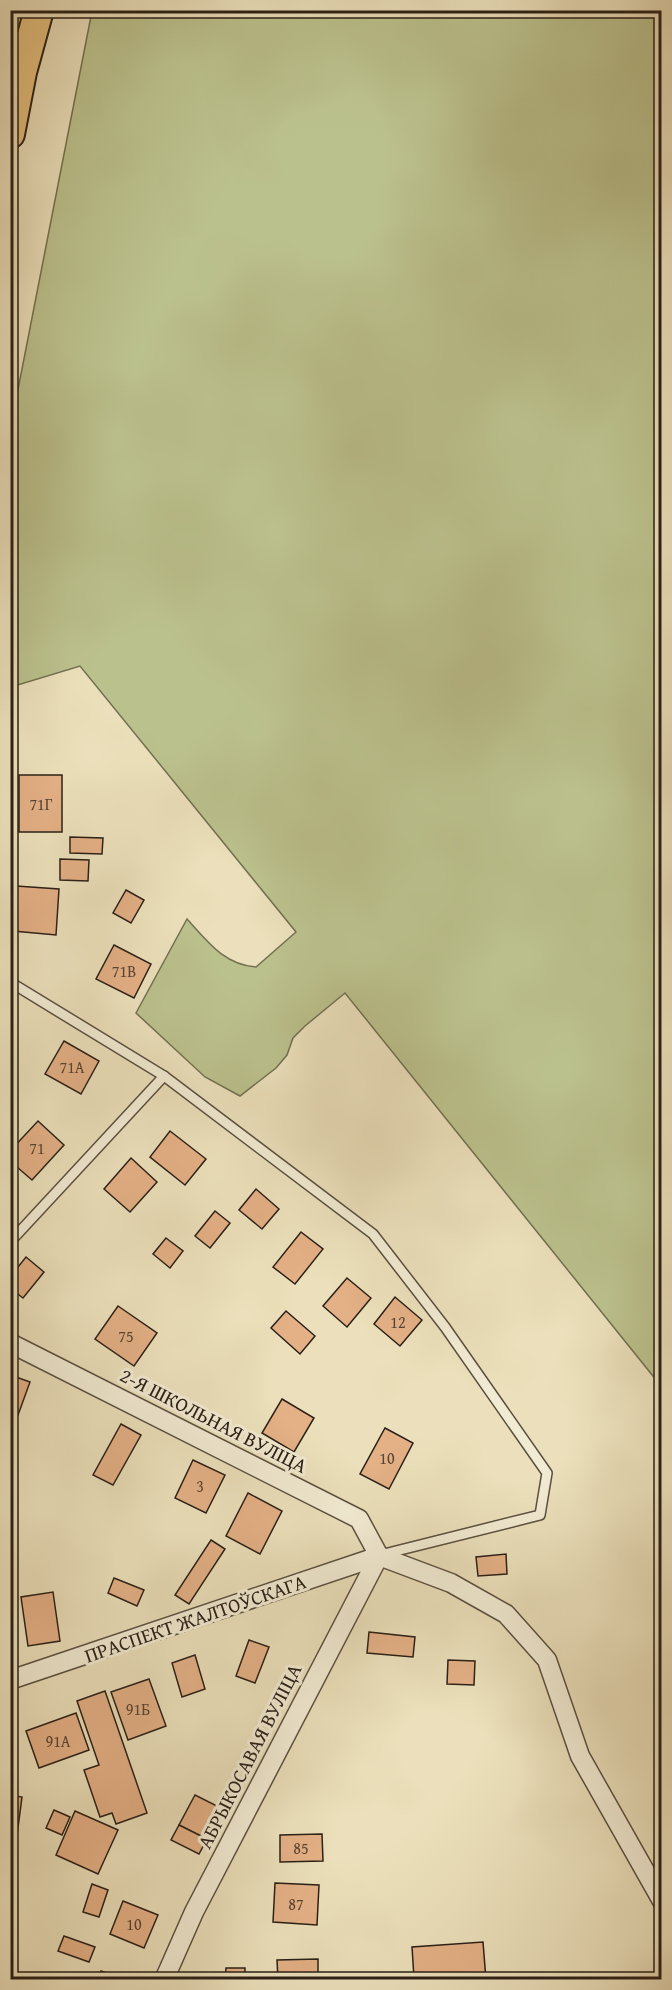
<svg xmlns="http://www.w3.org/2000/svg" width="672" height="1990" font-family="'Gentium Book Plus',serif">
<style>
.green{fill:#bbc18d;stroke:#727052;stroke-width:1.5}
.building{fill:#e4b086;stroke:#2a2017;stroke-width:1.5}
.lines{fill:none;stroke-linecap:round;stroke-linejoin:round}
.lane-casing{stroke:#5a5040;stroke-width:12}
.street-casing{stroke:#5a5040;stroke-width:21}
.primary-casing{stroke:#2a2017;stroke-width:32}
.lane{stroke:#f2ebd3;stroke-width:9}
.street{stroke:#f2ebd3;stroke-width:18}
.primary{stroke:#e6c07e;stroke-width:28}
.labels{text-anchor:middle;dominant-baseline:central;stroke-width:6;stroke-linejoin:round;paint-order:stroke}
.number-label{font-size:16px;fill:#584433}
.street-label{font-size:20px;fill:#2a2017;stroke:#f2ebd3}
</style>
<rect width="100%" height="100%" fill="#ebe0bb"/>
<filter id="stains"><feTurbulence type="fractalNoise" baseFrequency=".00333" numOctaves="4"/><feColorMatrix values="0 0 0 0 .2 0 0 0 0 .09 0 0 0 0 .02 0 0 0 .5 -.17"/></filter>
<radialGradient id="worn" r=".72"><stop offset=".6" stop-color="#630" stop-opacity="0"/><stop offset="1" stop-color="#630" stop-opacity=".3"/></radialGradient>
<path class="green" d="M 92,11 L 661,11 L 661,1386 L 345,993 L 305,1026 L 293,1038 L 287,1055 L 276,1068 L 240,1096 L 205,1077 L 136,1013 L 187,919 C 207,941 224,965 256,967 L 296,932 L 80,666 L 11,687 L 10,448 L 13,415 Z"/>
<g class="building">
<rect x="19" y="775" width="43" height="57"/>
<polygon points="70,837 103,838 102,854 70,853"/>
<polygon points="60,859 89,860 88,881 60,880"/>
<polygon points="16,886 59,889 56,935 13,931"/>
<polygon points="126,890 144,900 131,923 113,913"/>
<polygon points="114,945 151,964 134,998 96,979"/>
<polygon points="64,1041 99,1061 81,1094 45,1074"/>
<polygon points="38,1121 64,1145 32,1180 10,1161 10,1151"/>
<polygon points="170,1131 206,1159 185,1185 150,1157"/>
<polygon points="131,1158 157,1182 130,1212 104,1189"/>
<polygon points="256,1189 279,1209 262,1229 239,1210"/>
<polygon points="215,1211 230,1223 210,1248 195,1236"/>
<polygon points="301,1232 323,1249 295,1284 273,1267"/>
<polygon points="166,1238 183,1251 170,1268 153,1254"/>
<polygon points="26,1257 44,1272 23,1298 10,1288 10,1277"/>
<polygon points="347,1278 371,1298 347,1327 323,1306"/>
<polygon points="395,1297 422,1320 400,1346 374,1324"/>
<polygon points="118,1306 157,1333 134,1366 95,1339"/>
<polygon points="286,1311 315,1336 300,1354 271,1328"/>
<polygon points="16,1377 30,1382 18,1415 10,1412 10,1392"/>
<polygon points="282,1399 314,1418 294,1452 262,1433"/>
<polygon points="121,1424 141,1435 113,1485 93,1475"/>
<polygon points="385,1428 413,1443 389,1489 360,1474"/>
<polygon points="193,1460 225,1475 206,1513 175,1498"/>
<polygon points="248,1493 282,1511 260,1554 226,1536"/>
<polygon points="211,1540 225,1549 189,1604 175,1595"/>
<polygon points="506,1554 507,1574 478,1576 476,1557"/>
<polygon points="114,1578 144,1590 137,1606 108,1593"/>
<polygon points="53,1592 60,1641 28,1646 21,1597"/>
<polygon points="369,1632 415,1637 413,1657 367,1653"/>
<polygon points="249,1640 269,1647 255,1683 236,1676"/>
<polygon points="195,1655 205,1689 182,1697 172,1663"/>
<polygon points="448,1660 475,1661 474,1685 447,1684"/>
<polygon points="149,1679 166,1726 128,1740 111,1692"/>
<polygon points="105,1691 147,1813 116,1824 112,1813 100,1817 84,1770 99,1765 77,1701"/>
<polygon points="76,1713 89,1750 39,1768 26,1731"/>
<polygon points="10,1795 22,1797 16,1843 10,1842"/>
<polygon points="195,1795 223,1809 207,1839 179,1825"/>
<polygon points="54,1810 70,1817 62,1835 46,1828"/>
<polygon points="75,1811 118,1830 98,1874 56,1855"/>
<polygon points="179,1825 207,1839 199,1854 171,1840"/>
<polygon points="322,1834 323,1861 280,1862 280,1835"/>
<polygon points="275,1883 319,1885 317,1925 273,1922"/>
<polygon points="92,1884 108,1890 99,1917 83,1912"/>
<polygon points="123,1901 158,1915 144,1948 110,1934"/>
<polygon points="64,1936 95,1947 89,1962 58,1951"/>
<polygon points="483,1942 486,1980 447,1980 447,1976 414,1978 412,1947"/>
<polygon points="318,1959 318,1980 278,1980 277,1960"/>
<polygon points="226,1968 245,1968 245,1980 225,1980"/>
<polygon points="101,1971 127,1980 98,1980"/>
</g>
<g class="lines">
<defs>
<g id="lane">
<polyline points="10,982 164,1076 373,1234 445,1327 547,1473 540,1515 384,1554"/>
<polyline points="10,1242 164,1076"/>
</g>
<g id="street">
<polyline points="10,1343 359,1519 379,1556"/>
<polyline points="379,1556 451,1583 506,1614 547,1660 580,1756 662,1901"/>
<polyline points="10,1680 379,1556"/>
<polyline points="164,1980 194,1912 379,1556"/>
</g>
<polyline id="primary" points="10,134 22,72 39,10"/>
</defs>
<use href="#lane" class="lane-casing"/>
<use href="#street" class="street-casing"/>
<use href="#primary" class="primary-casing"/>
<use href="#lane" class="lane"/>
<use href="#street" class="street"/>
<use href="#primary" class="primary"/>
</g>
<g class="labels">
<g class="number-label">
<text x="41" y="804">71Г</text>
<text x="124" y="971">71В</text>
<text x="72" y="1067">71А</text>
<text x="37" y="1148">71</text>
<text x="398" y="1322">12</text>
<text x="126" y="1336">75</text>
<text x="387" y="1458">10</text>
<text x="200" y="1486">3</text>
<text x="138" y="1709">91Б</text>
<text x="58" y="1741">91А</text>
<text x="301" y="1848">85</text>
<text x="296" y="1904">87</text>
<text x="134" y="1924">10</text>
</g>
<g class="street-label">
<text transform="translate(214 1420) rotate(27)">2-Я ШКОЛЬНАЯ ВУЛІЦА</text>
<text transform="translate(195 1618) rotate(-19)">ПРАСПЕКТ ЖАЛТОЎСКАГА</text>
<text transform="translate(249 1756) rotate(-63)">АБРЫКОСАВАЯ ВУЛІЦА</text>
</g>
</g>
<rect width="672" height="1990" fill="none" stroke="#ebe0bb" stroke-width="36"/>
<rect x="12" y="12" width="648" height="1966" fill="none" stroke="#2a2017" stroke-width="3"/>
<rect x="18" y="18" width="636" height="1954" fill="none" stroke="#2a2017" stroke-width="1.5"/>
<rect width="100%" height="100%" filter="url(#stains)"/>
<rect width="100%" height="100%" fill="url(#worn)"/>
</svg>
